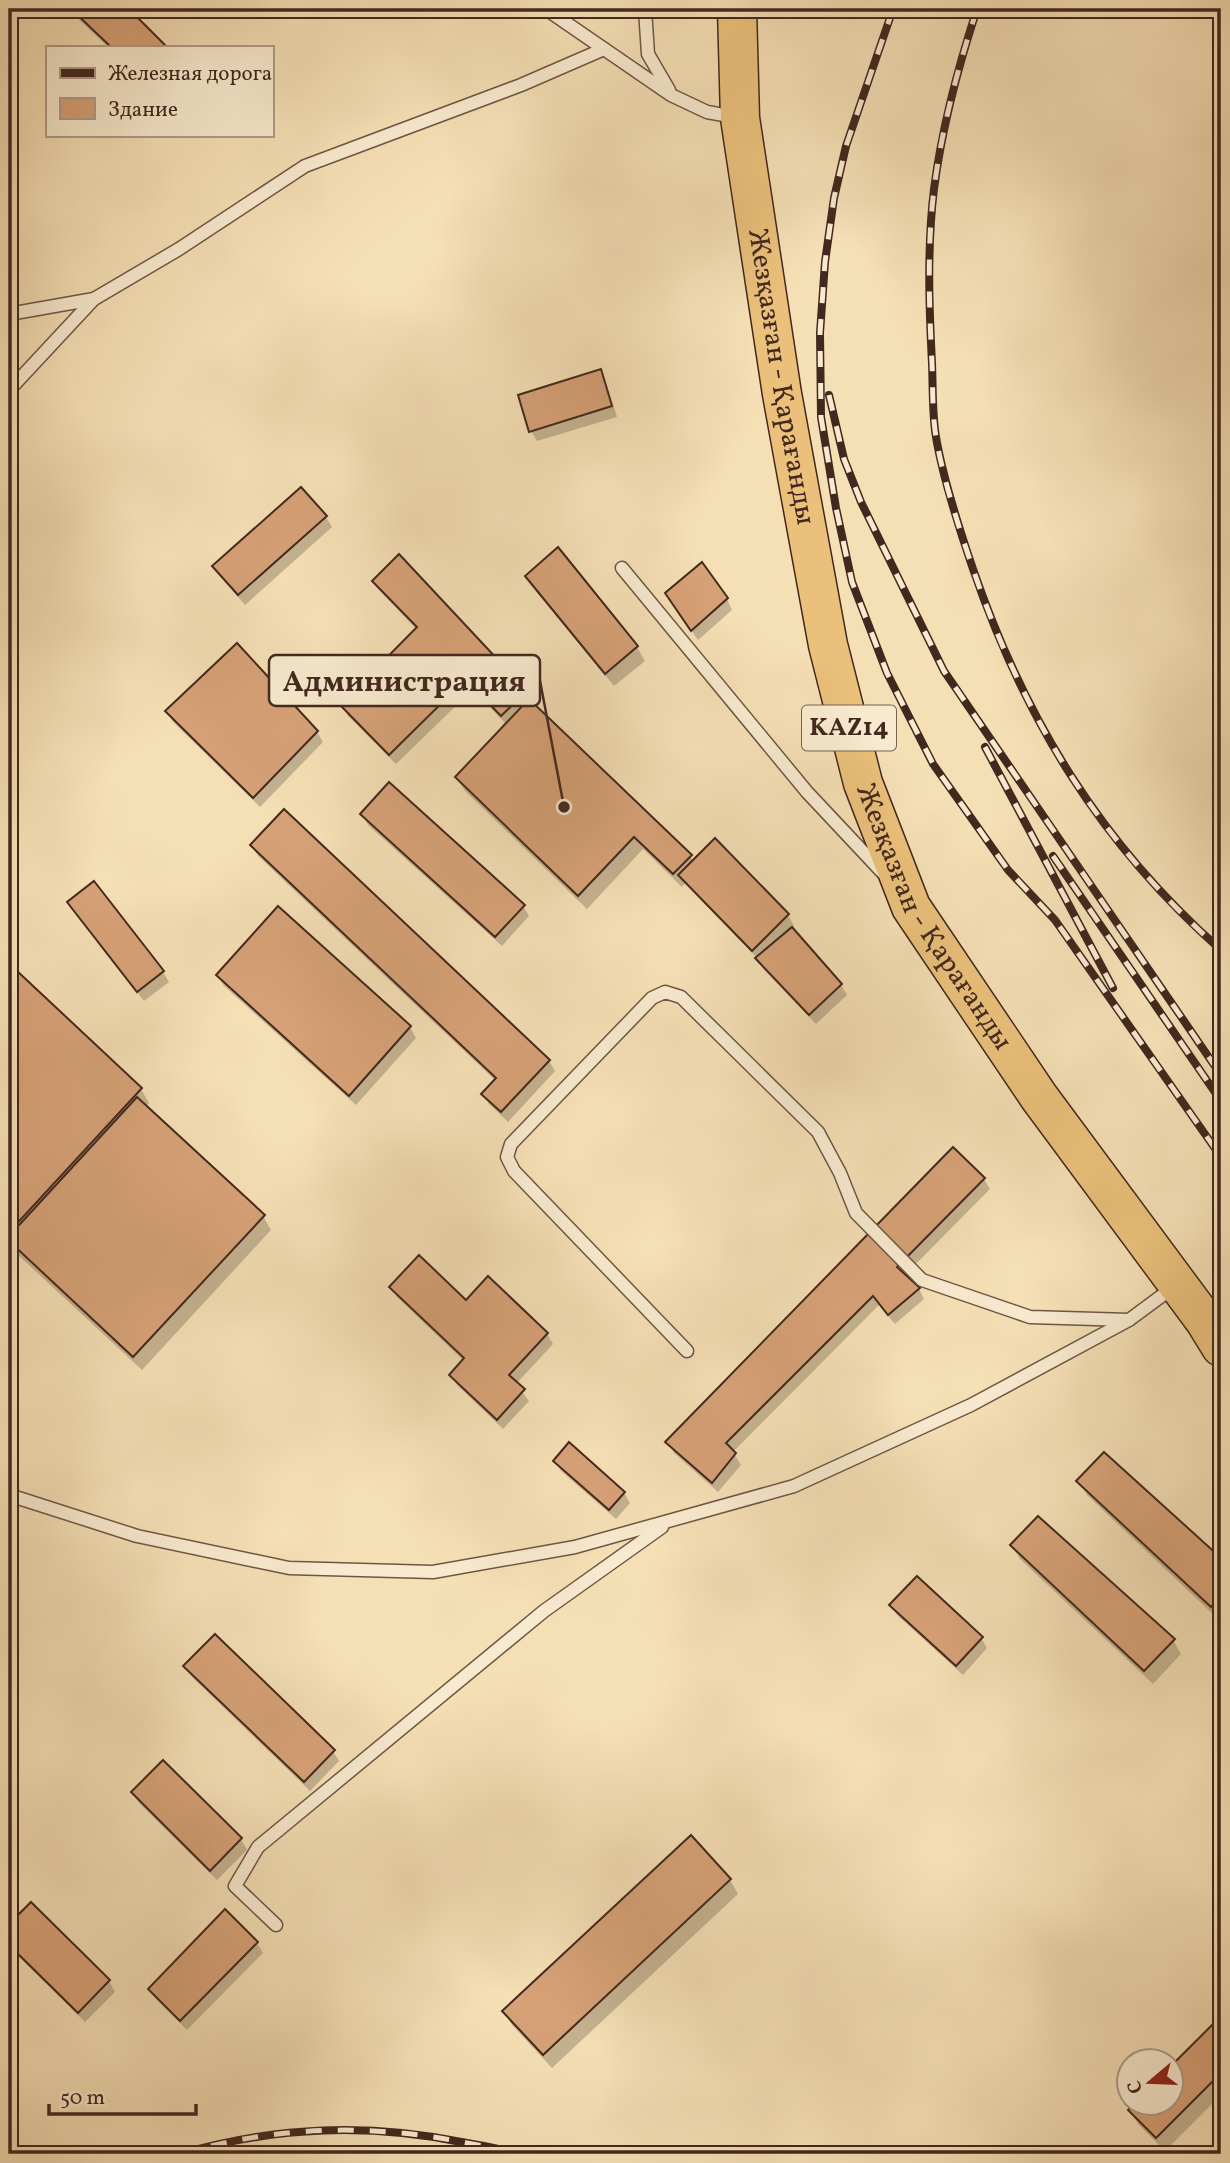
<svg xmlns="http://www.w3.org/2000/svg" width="1230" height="2163" font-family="Vollkorn,serif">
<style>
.shadow{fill:#0003}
.building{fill:#d7a177;stroke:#42281e;stroke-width:2}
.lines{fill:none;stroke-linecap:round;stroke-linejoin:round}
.service-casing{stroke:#6f5644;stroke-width:15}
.trunk-casing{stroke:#42281e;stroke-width:41}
.service{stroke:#f8eacf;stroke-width:12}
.trunk{stroke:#eac07a;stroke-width:38}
.rail-casing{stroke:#42281e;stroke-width:8}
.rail{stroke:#f8eacf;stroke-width:5;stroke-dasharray:16;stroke-linecap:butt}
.labels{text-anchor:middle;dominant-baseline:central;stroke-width:5;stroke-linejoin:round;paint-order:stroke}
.shield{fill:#f8eacf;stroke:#796253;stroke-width:2}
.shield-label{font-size:26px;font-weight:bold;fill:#42281e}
.street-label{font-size:28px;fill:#42281e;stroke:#f8eacf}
.leader{fill:none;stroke:#42281e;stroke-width:2.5}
.callout-dot{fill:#42281e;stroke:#f8eacf;stroke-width:2.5}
.callout{fill:#f8eacf;stroke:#42281e;stroke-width:2.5}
.callout-label{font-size:30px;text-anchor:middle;font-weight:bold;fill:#42281e}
</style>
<rect width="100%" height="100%" fill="#f5dfb5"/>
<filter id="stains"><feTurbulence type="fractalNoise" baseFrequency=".00286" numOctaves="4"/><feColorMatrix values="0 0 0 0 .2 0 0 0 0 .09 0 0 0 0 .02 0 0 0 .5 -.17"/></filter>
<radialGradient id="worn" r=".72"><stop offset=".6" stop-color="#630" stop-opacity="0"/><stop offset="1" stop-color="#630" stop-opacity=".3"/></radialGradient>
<g class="shadow">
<polygon points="68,9 126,9 165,47 108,47"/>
<polygon points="600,371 606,382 617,417 537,441 531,431"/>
<polygon points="326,517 332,527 245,605 221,577 215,567"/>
<polygon points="527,576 637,647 645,661 614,686 535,590"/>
<polygon points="375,581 525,692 531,702 690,856 694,862 715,841 788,915 794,926 791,929 841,985 847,995 816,1024 763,969 757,958 685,883 682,887 643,849 587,909 465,791 457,778 507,725 453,669 445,676 463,699 396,764 348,716 343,706 417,630 381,592"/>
<polygon points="727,599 732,610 698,640 673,604"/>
<polygon points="167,712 317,732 323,742 260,807 173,722"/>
<polygon points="362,814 523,906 529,916 502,946 368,825"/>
<polygon points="252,846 549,1061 555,1071 508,1122 489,1104 484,1094 496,1081 258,856"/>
<polygon points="69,903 163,972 169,982 144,1001"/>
<polygon points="278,908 410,1027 416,1038 356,1105 224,986 218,976"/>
<polygon points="16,972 141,1089 149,1103 146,1107 263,1216 271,1230 142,1370 16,1253 9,1240 12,1235 9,1233 9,980"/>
<polygon points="984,1179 990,1189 904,1276 919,1289 924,1299 895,1324 879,1305 733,1452 741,1465 718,1492 674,1453 668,1442"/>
<polygon points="488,1279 547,1334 553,1344 516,1384 529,1401 503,1429 457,1385 451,1375 464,1361 397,1297 391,1287 466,1302"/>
<polygon points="1104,1454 1221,1560 1221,1618 1219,1620 1087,1495 1079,1481"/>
<polygon points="555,1461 624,1493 630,1503 616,1519 561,1471"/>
<polygon points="1012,1545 1173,1640 1181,1654 1153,1684 1020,1559"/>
<polygon points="891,1605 981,1638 987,1648 963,1675 897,1615"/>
<polygon points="186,1666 333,1751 339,1761 310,1791 192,1677"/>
<polygon points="133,1793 241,1839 247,1850 217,1880 139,1803"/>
<polygon points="690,1838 730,1880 738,1894 552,2068 512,2025 504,2011"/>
<polygon points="31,1905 109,1981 115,1992 85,2022 9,1947 9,1927"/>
<polygon points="257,1943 263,1953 187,2030 156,1999 150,1989"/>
<polygon points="1221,2019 1221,2095 1165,2151 1138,2124 1130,2110 1136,2104 1170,2104 1170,2070"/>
</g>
<g class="building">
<polygon points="71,9 129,9 167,47 111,47"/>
<polygon points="601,369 612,406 529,432 518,395"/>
<polygon points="301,487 327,516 238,595 212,566"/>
<polygon points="558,547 638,646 605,674 525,576"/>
<polygon points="399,554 527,691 501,716 446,659 439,666 458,687 389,755 340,705 417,627 372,581"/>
<polygon points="702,562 728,598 691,631 665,593"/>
<polygon points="237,643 318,731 253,798 165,711"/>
<polygon points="529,699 692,855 673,874 634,837 578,896 455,777"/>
<polygon points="389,782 525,905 495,937 360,814"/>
<polygon points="284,809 550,1060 501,1112 481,1094 496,1078 250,845"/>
<polygon points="715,838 789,914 752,951 678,875"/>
<polygon points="94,881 164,971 137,992 67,902"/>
<polygon points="278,906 411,1026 349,1096 216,975"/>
<polygon points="792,927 842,984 809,1015 755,958"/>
<polygon points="16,970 142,1088 11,1230 9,1228 9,977"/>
<polygon points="137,1097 265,1215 133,1357 9,1241 9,1236"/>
<polygon points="953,1147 985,1178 897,1267 920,1288 888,1315 873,1296 726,1443 736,1453 712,1483 665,1442"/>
<polygon points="419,1255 466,1300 488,1276 548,1333 509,1375 525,1389 497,1420 449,1375 464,1358 389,1287"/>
<polygon points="569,1442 625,1492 609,1510 553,1461"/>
<polygon points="1104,1452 1221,1558 1221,1596 1211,1607 1076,1481"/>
<polygon points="1038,1516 1175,1639 1144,1671 1010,1545"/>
<polygon points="917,1576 983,1637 956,1666 889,1605"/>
<polygon points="215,1634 335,1750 304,1782 183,1666"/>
<polygon points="163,1760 242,1838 210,1871 131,1792"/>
<polygon points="691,1835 731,1879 543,2055 502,2011"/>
<polygon points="31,1902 110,1980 78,2013 9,1945 9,1924"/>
<polygon points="225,1909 258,1942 180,2021 148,1989"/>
<polygon points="1221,2016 1221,2073 1156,2138 1128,2110 1134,2104 1170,2104 1170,2067"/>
</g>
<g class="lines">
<defs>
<g id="service">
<polyline points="546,9 671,95 707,112 735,117"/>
<polyline points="645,9 648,54 669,90"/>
<polyline points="9,314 94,299"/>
<polyline points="9,394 13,386 94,299 179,249 305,166 521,85 604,49"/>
<polyline points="622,568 807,792 883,873"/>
<polyline points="687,1351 514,1171 507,1157 511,1144 652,998 665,992 681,997 818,1132 840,1173 856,1213 922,1280 1030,1317 1129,1320 1175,1286"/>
<polyline points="9,1495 137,1536 289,1568 433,1572 575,1547 794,1486 971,1405 1129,1320"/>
<polyline points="276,1925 235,1886 258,1847 544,1611 662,1527"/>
</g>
<g id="trunk">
<path id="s1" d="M 737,9 L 740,118 L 782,394 L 828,645 L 863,783 L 911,907 L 1039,1097 L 1205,1321 L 1221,1347"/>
</g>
</defs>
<use href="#service" class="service-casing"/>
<use href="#trunk" class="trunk-casing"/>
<use href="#service" class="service"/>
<use href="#trunk" class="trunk"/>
<defs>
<g id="rail">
<polyline points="893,9 846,146 834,198 825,262 820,333 821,417 836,508 852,582 887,673 933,764 1008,870 1055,920 1221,1157"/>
<path d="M 977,9 C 958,67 942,127 934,189 C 927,246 929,306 932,363 C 933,387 932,413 936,437 C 943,479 959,528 973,569 C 1025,720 1101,844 1221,950"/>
<polyline points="829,395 844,459 861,502 944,671 1221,1075"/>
<polyline points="985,747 1113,988"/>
<polyline points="1053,856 1221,1101"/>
<path d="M 180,2154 C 277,2126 369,2123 467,2143 C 484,2146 503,2149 520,2154"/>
</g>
</defs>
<use href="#rail" class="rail-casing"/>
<use href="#rail" class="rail"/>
</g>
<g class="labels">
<rect class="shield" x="802" y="705.5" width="94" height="45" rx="5"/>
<g class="shield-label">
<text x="849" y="728">KAZ14</text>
</g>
<g class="street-label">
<text stroke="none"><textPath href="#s1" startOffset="371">Жезқазған - Қарағанды</textPath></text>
<text stroke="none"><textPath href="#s1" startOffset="938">Жезқазған - Қарағанды</textPath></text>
</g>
</g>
<path class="leader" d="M564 807L540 681"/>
<circle class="callout-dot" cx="564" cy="807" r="7"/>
<rect class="callout" x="269" y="655" width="271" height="51" rx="7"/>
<g class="callout-label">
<text x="404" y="691">Администрация</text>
</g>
<rect width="1230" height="2163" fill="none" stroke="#f5dfb5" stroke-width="35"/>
<rect x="10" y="10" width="1209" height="2142" fill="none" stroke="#42281e" stroke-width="3.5"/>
<rect x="18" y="18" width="1195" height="2128" fill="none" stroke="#42281e" stroke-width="2"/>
<rect x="46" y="46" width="228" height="91" fill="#f8eacf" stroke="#af9c88" stroke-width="2"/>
<rect x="60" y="68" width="35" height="10" fill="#42281e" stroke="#af9c88" stroke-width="2"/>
<text x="108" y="80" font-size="21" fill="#42281e">Железная дорога</text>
<rect x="60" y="98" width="35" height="21" fill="#d7a177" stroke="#af9c88" stroke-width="2"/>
<text x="108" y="116" font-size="21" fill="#42281e">Здание</text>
<g transform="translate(1150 2082) rotate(251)"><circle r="33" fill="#f8eacf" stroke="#af9c88" stroke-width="2"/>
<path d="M0-5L12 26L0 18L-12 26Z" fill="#8f2418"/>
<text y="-10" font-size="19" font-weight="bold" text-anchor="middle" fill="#42281e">С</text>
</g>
<path d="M49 2104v10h147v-10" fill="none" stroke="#42281e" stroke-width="3.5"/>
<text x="60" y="2104" font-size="21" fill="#42281e" stroke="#f8eacf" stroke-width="5" paint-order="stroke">50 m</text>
<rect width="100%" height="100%" filter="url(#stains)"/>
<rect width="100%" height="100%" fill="url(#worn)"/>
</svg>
